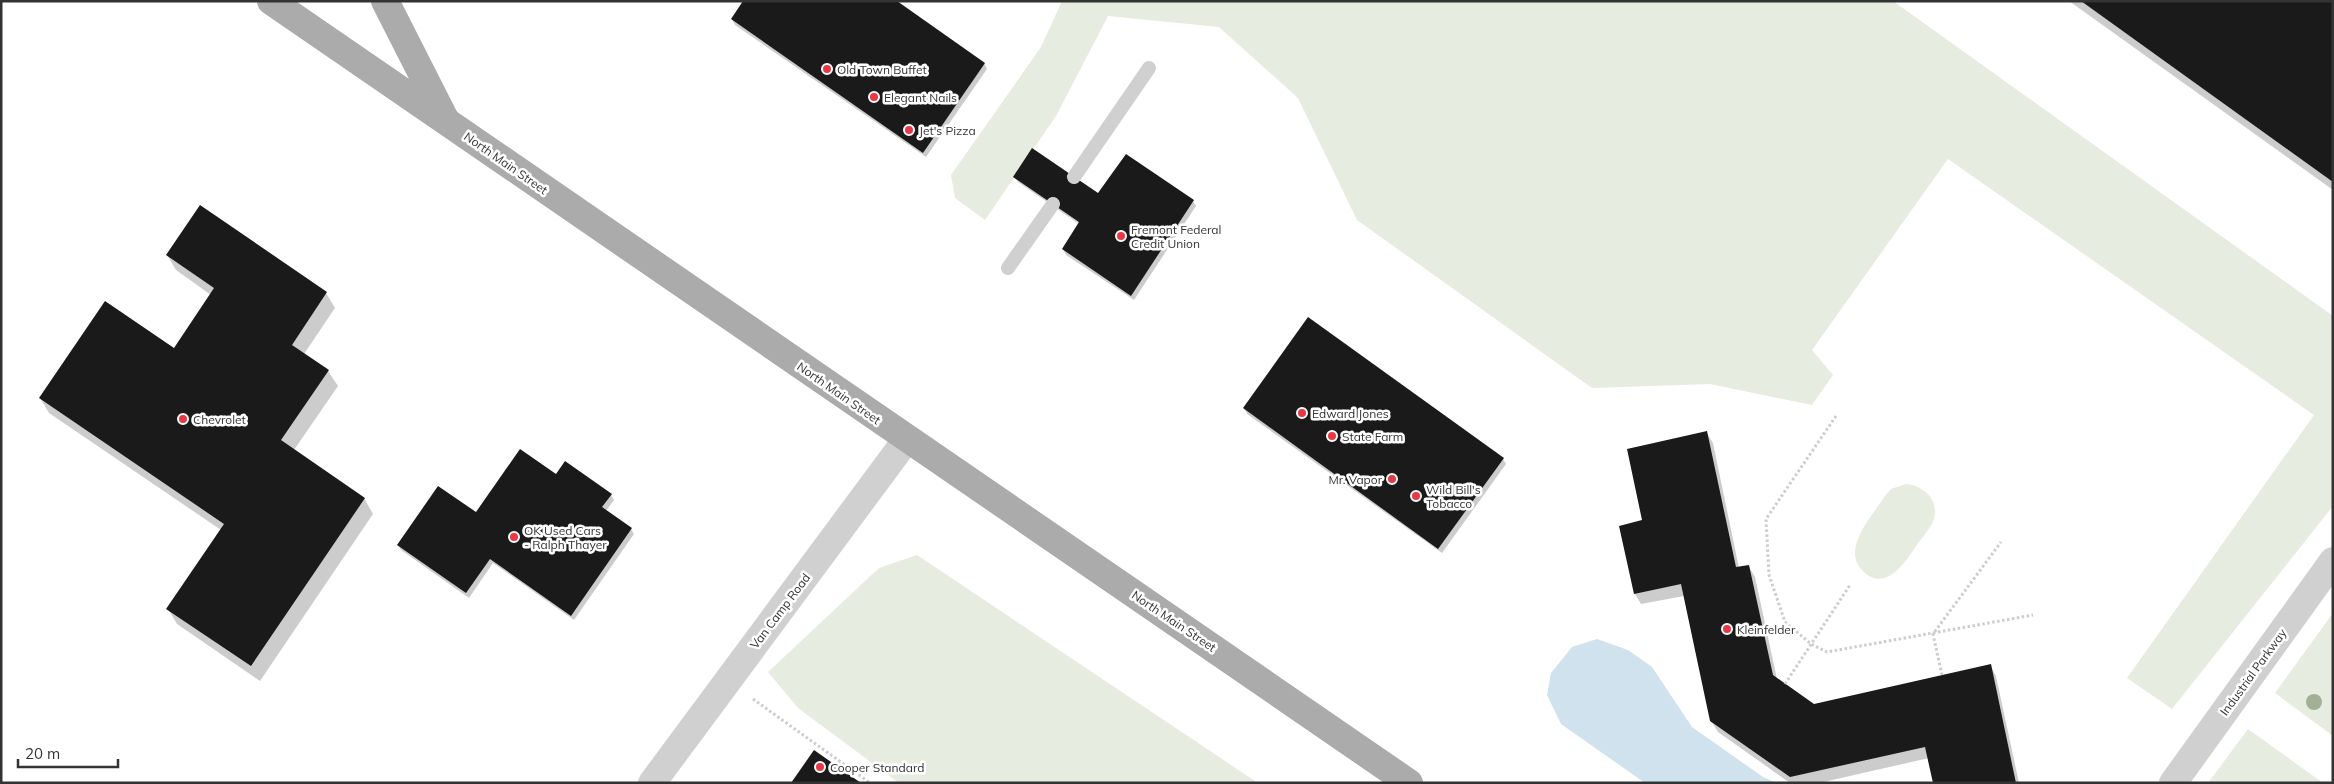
<svg xmlns="http://www.w3.org/2000/svg" width="2334" height="784" font-family="Mulish,sans-serif">
<style>
.green{fill:#e6ecdf}
.water{fill:#cfe2ee}
.shadow{fill:#0003}
.building{fill:#1a1a1a}
.lines{fill:none;stroke-linecap:round;stroke-linejoin:round}
.path{stroke:#cdcdcd;stroke-width:3;stroke-dasharray:2.5 2.5;stroke-linecap:butt}
.service{stroke:#d0d0d0;stroke-width:14}
.minor{stroke:#d0d0d0;stroke-width:28}
.tertiary{stroke:#d0d0d0;stroke-width:28}
.primary{stroke:#ababab;stroke-width:28}
.tree{fill:#a2b095}
.poi-dot{fill:#e63946;stroke:#fff;stroke-width:2}
.labels{text-anchor:middle;dominant-baseline:central;stroke-width:5;stroke-linejoin:round;paint-order:stroke}
.poi-label{font-size:12px;fill:#333;stroke:#fff;text-anchor:start}
.street-label{font-size:12px;fill:#333;stroke:#fff}
</style>
<rect width="100%" height="100%" fill="#fff"/>
<g class="green">
<polygon points="1062,1 1893,1 2333,316 2333,506 2172,709 2127,678 2314,415 1948,159 1812,350 1833,375 1812,405 1710,384 1592,388 1357,220 1298,98 1219,27 1108,16 1056,116 985,220 955,198 951,175 1041,47"/>
<path d="M 1906,484 C 1926,486 1942,503 1932,524 C 1927,532 1921,539 1916,546 C 1905,563 1884,595 1861,569 C 1842,547 1873,515 1885,496 L 1891,489 Z"/>
<polygon points="917,555 1258,783 899,783 798,708 768,672 879,568"/>
<polygon points="2333,613 2333,736 2275,693"/>
<polygon points="2248,729 2323,783 2208,783"/>
</g>
<polygon class="water" points="1597,639 1628,650 1652,667 1692,727 1763,777 1777,783 1645,783 1561,724 1547,695 1551,673 1572,647"/>
<g class="shadow">
<polygon points="2069,1 2333,1 2333,190"/>
<polygon points="732,19 984,63 987,69 926,157 735,25"/>
<polygon points="1015,177 1098,195 1193,201 1196,206 1134,300 1066,255 1063,249 1079,224 1018,182"/>
<polygon points="167,255 326,293 335,308 304,354 328,371 338,386 294,450 364,498 373,514 260,681 177,624 168,609 221,530 49,413 40,398 174,350 211,295 176,270"/>
<polygon points="1244,408 1503,459 1506,464 1442,553 1247,414"/>
<polygon points="1706,432 1713,443 1739,568 1749,567 1755,577 1777,679 1813,705 1990,665 1996,676 2019,783 1934,783 1929,758 1819,783 1790,783 1718,732 1711,721 1684,596 1641,604 1635,594 1643,521"/>
<polygon points="556,476 611,495 614,500 606,511 631,529 634,534 574,620 493,563 469,598 401,550 398,545 476,514"/>
</g>
<g class="building">
<polygon points="743,1 897,1 985,63 923,153 731,19"/>
<polygon points="2081,1 2333,1 2333,182"/>
<polygon points="1032,148 1098,193 1126,154 1194,200 1131,296 1062,249 1079,222 1013,177"/>
<polygon points="200,205 327,292 292,345 329,370 281,440 365,498 251,666 166,609 224,524 39,398 105,301 174,348 214,288 166,255"/>
<polygon points="1308,317 1504,458 1438,549 1243,408"/>
<polygon points="1707,431 1736,567 1749,565 1773,675 1814,704 1991,664 2016,783 1933,783 1925,747 1790,777 1710,721 1681,584 1634,594 1619,526 1642,520 1627,449"/>
<polygon points="520,449 556,474 565,461 612,494 602,507 632,528 571,616 490,559 466,593 397,545 438,486 476,512"/>
<polygon points="814,750 861,783 791,783"/>
</g>
<g class="lines">
<g class="path">
<polyline points="1836,416 1766,519 1769,575 1785,622 1811,644 1827,652 2033,615"/>
<polyline points="1942,675 1933,634 2001,542"/>
<polyline points="1785,684 1850,585"/>
<polyline points="753,699 870,783"/>
</g>
<g class="service">
<polyline points="1074,177 1149,68"/>
<polyline points="1008,268 1053,204"/>
</g>
<polyline class="minor" points="2173,783 2333,561"/>
<polyline class="tertiary" points="652,783 907,439"/>
<g class="primary">
<polyline points="271,1 1409,783"/>
<polyline points="385,1 445,119"/>
</g>
</g>
<circle class="tree" cx="2314" cy="702" r="8"/>
<g class="poi-dot">
<circle cx="827" cy="69" r="5"/>
<circle cx="874" cy="97" r="5"/>
<circle cx="909" cy="130" r="5"/>
<circle cx="1121" cy="236" r="5"/>
<circle cx="1302" cy="413" r="5"/>
<circle cx="183" cy="419" r="5"/>
<circle cx="1332" cy="436" r="5"/>
<circle cx="1392" cy="479" r="5"/>
<circle cx="1416" cy="496" r="5"/>
<circle cx="514" cy="537" r="5"/>
<circle cx="1727" cy="629" r="5"/>
<circle cx="820" cy="767" r="5"/>
</g>
<g class="labels">
<g class="poi-label">
<text x="837" y="69">Old Town Buffet</text>
<text x="884" y="97">Elegant Nails</text>
<text x="919" y="130">Jet's Pizza</text>
<text x="1131" y="229">Fremont Federal<tspan x="1131" dy="14">Credit Union</tspan></text>
<text x="1312" y="413">Edward Jones</text>
<text x="193" y="419">Chevrolet</text>
<text x="1342" y="436">State Farm</text>
<text x="1382" y="479" text-anchor="end">Mr. Vapor</text>
<text x="1426" y="489">Wild Bill's<tspan x="1426" dy="14">Tobacco</tspan></text>
<text x="524" y="530">OK Used Cars<tspan x="524" dy="14">- Ralph Thayer</tspan></text>
<text x="1737" y="629">Kleinfelder</text>
<text x="830" y="767">Cooper Standard</text>
</g>
<g class="street-label">
<text transform="translate(506 163) rotate(35)">North Main Street</text>
<text transform="translate(839 393) rotate(35)">North Main Street</text>
<text transform="translate(780 611) rotate(-53)">Van Camp Road</text>
<text transform="translate(1174 621) rotate(34)">North Main Street</text>
<text transform="translate(2253 672) rotate(-54)">Industrial Parkway</text>
</g>
</g>
<rect width="2334" height="784" fill="none" stroke="#333333" stroke-width="5"/>
<path d="M18 759v8h100v-8" fill="none" stroke="#333333" stroke-width="2.5"/>
<text x="25" y="759" font-size="15" fill="#333333" stroke="#ffffff" stroke-width="4" paint-order="stroke">20 m</text>
</svg>
